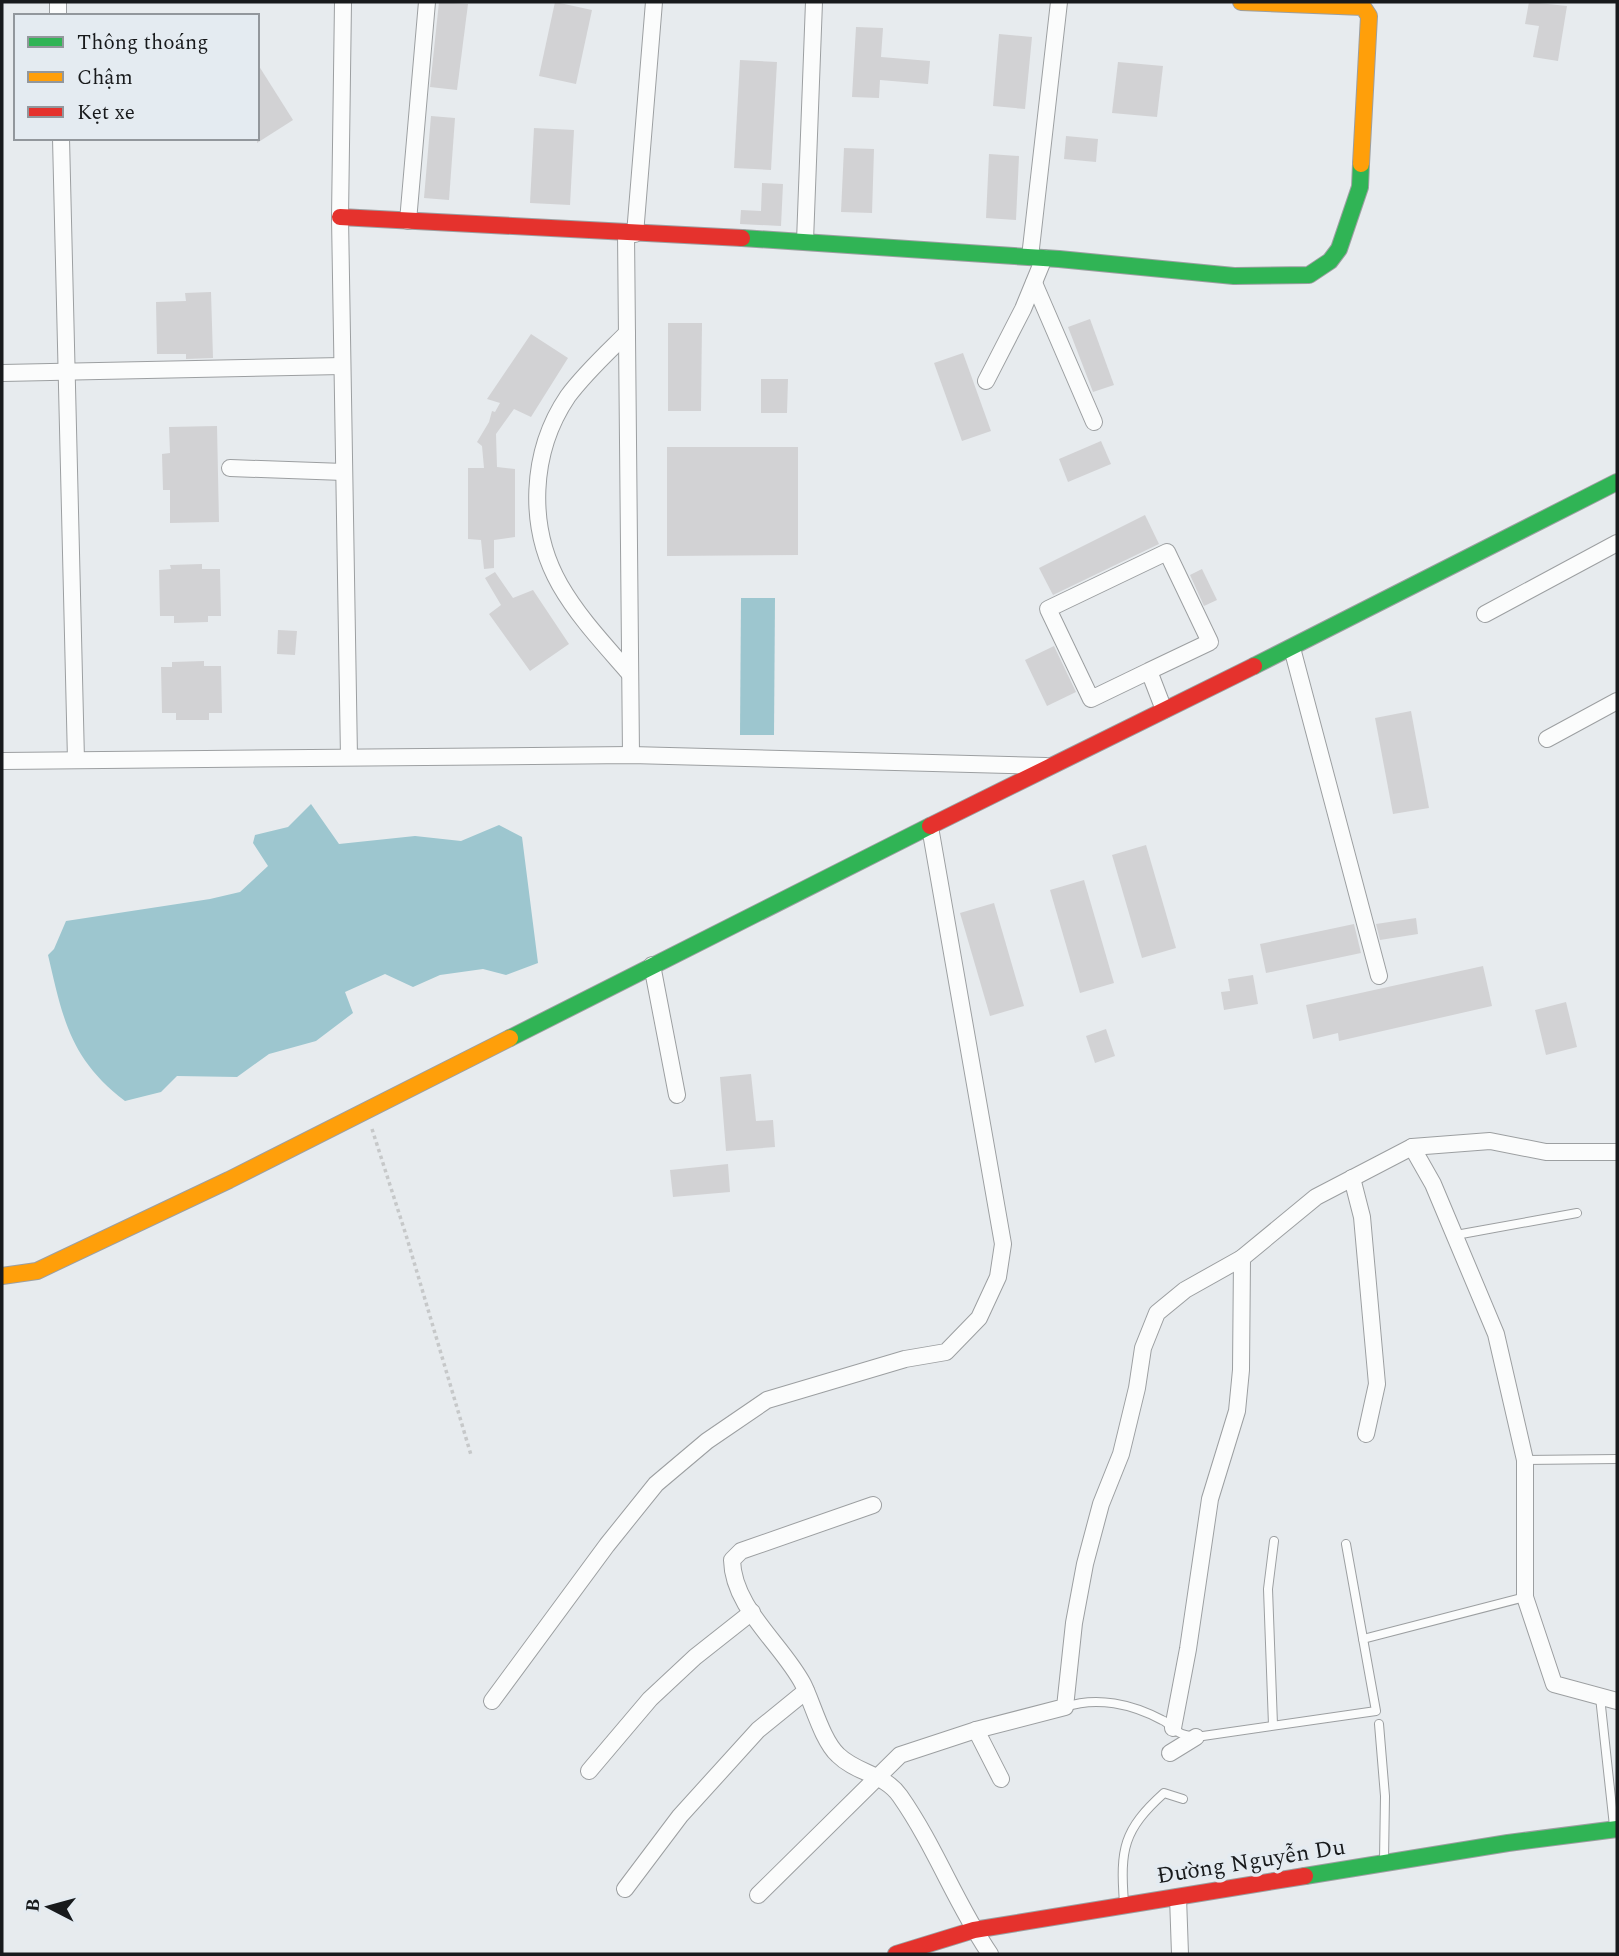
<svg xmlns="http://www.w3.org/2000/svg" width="1619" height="1956" font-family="Spectral,serif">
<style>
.water{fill:#9dc6cf}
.building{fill:#d2d2d4}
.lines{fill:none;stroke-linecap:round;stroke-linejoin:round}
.lane-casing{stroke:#9c9fa1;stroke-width:10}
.street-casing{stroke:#9c9fa1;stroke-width:18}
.fast-casing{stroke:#9c9fa1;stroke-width:18}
.slow-casing{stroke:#9c9fa1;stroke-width:18}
.jam-casing{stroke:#9c9fa1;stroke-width:18}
.path{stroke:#c6c8c9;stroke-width:3.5;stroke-dasharray:3.5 3.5;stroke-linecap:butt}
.lane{stroke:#fbfcfc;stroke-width:8}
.street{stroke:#fbfcfc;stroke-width:16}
.fast{stroke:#30b455;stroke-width:16}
.slow{stroke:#ff9f0a;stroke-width:16}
.jam{stroke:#e5322d;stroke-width:16}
.labels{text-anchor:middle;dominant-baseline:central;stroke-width:7;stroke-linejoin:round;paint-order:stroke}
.street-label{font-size:23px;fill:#181a1c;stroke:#e4ebf1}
</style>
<rect width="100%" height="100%" fill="#e7ebee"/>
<g class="water">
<polygon points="741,598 775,598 774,735 740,735"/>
<path d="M 311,804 L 339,844 L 415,836 L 461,841 L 499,825 L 522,837 L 538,963 L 506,975 L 483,969 L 440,975 L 413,987 L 385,974 L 345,992 L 353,1013 L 316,1041 L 269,1054 L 237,1077 L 177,1076 L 161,1092 L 125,1101 C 70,1059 63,1019 48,955 L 54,949 L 66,921 L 210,899 L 240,892 L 268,866 L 253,843 L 255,835 L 288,827 Z"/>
</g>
<g class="building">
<polygon points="439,2 468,4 457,90 430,87"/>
<polygon points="555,2 592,10 576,84 539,76"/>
<polygon points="1529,2 1567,6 1558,61 1533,57 1539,26 1525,24"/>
<polygon points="856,27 883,28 881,57 930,61 928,84 880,80 879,98 852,97"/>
<polygon points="999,34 1032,37 1025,109 993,106"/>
<polygon points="740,60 777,62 771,170 734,168"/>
<polygon points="1118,62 1163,66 1157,117 1112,113"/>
<polygon points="257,63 293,120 257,143"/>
<polygon points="431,116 455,118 449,200 424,198"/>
<polygon points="534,128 574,130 570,205 530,203"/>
<polygon points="1066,136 1098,139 1096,162 1064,159"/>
<polygon points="844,148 874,149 872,213 841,212"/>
<polygon points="989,154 1019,156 1016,220 986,218"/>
<polygon points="762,183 783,184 781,226 740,224 741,210 761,211"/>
<polygon points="211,292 213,358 186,359 186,354 157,354 156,302 186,301 185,293"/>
<polygon points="1090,319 1114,385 1093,392 1068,327"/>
<polygon points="668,323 702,323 701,411 668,411"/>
<polygon points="531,334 568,358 531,417 514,409 496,434 497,467 515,469 515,537 494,540 494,568 484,569 481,540 468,539 468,468 484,468 482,446 477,442 489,422 492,411 495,412 500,403 487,399"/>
<polygon points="963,353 991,431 962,441 934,363"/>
<polygon points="761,379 788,379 787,413 761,413"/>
<polygon points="217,426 219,522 170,523 170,490 163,490 162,454 170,453 169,427"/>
<polygon points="1101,441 1111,464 1068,482 1059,459"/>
<polygon points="667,447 798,447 798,555 667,556"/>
<polygon points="1145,515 1159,544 1053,595 1039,568"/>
<polygon points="202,564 202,569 220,569 221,616 208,616 208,622 174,623 174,616 160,616 159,570 171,569 170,565"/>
<polygon points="1202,569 1217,600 1204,606 1190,575"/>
<polygon points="495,572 513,598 533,590 569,644 530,671 489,614 501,605 485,578"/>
<polygon points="278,630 297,631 295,655 277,654"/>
<polygon points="1054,646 1076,692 1047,706 1025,660"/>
<polygon points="204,661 204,666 221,666 222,713 209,713 209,720 176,720 176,713 162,713 161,667 172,667 172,662"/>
<polygon points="1411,711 1429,808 1393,814 1375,718"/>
<polygon points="1146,845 1176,948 1142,958 1112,855"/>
<polygon points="1084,880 1114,983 1080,993 1050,890"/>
<polygon points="994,903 1024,1006 990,1016 960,913"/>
<polygon points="1416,918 1418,934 1380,940 1376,924"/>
<polygon points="1354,924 1361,953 1266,973 1260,944"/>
<polygon points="1483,966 1492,1006 1339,1041 1338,1033 1313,1039 1306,1005"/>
<polygon points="1253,975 1258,1004 1224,1010 1221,992 1230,991 1228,979"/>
<polygon points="1566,1002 1577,1047 1546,1055 1535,1010"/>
<polygon points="1106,1029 1115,1056 1095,1063 1086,1036"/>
<polygon points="751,1074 756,1121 773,1120 775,1147 726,1151 720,1077"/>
<polygon points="728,1164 730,1192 673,1197 670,1170"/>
</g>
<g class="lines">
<defs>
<g id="lane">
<polyline points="1456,1235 1577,1213"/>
<polyline points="1525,1460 1617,1459"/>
<polyline points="1363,1639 1525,1597"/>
<polyline points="1600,1697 1614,1826"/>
<path d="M 1065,1707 C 1097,1696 1132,1704 1162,1720 C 1169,1723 1173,1730 1180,1733 C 1184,1735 1191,1736 1196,1737 L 1376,1711 L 1346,1544"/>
<polyline points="1379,1724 1385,1796 1384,1860"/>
<polyline points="1273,1725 1268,1589 1274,1541"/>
<path d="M 1124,1903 C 1120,1849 1123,1830 1164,1793 L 1183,1799"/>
</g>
<g id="street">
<polyline points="58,2 58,16"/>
<polyline points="343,2 340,217 349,757"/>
<polyline points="61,138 76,760"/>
<polyline points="408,221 427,2"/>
<polyline points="626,233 631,755"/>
<polyline points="635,234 654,2"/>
<polyline points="805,241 814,2"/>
<polyline points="1030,257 1059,2"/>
<polyline points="1034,283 1094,422"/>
<path d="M 627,333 C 607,353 585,373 568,396 C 530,452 527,527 560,585 C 579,618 605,645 630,674"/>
<polyline points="2,373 342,366"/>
<polyline points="986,381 1023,309 1044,258"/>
<polyline points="230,468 344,472"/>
<polyline points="1485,614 1617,543"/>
<polyline points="1292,648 1379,976"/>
<polyline points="1149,671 1091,699 1048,609 1167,552 1210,642 1149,671 1164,710"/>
<polyline points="1547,739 1617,701"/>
<polyline points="2,761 631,755 1046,766"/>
<polyline points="652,965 677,1095"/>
<polyline points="1412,1147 1433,1184 1496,1334 1525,1460 1525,1597 1554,1684 1617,1701"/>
<polyline points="1352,1178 1362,1217 1377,1384 1366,1434"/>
<path d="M 873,1505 L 741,1551 L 732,1560 C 733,1608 782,1644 803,1684 C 813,1704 822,1740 838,1755 C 856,1773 885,1774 900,1796 C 935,1846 956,1904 990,1954"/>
<polyline points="492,1701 607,1545 656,1484 707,1441 767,1400 905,1359 946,1352 979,1318 998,1277 1003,1244 930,827"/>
<polyline points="1173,1728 1188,1649 1210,1499 1237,1411 1241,1370 1242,1258"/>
<polyline points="976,1730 1001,1779"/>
<polyline points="1170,1753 1196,1737"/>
<polyline points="589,1771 650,1699 695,1657 752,1612"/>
<polyline points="625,1889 680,1816 758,1730 806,1691"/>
<polyline points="758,1895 900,1755 976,1730 1065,1707 1074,1623 1085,1564 1101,1504 1121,1454 1137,1388 1143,1348 1157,1313 1185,1290 1242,1258 1316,1197 1412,1147 1490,1141 1546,1152 1617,1152"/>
<polyline points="1178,1897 1180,1954"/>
</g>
<g id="fast">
<polyline points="742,238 1059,259 1234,276 1309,275 1330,261 1339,249 1360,187 1361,164"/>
<polyline points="1254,666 1617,482"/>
<polyline points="510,1038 930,826"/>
<polyline points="1305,1876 1508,1843 1617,1829"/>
</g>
<g id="slow">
<polyline points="1241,2 1363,7 1369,16 1361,164"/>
<polyline points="2,1276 37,1271 229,1180 510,1038"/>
</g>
<g id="jam">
<polyline points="340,217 742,238"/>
<polyline points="930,826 1254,666"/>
<polyline points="896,1954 974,1930 1305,1876"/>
</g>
</defs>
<use href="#lane" class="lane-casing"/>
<use href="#street" class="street-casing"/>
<use href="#fast" class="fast-casing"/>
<use href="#slow" class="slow-casing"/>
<use href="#jam" class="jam-casing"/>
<polyline class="path" points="372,1129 406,1235 471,1455"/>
<use href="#lane" class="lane"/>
<use href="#street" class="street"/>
<use href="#fast" class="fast"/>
<use href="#slow" class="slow"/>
<use href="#jam" class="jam"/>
</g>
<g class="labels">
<g class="street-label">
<text transform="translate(1251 1862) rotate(-9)">Đường Nguyễn Du</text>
</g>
</g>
<rect width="1619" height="1956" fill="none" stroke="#181a1c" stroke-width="7"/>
<rect x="14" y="14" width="245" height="126" fill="#e4ebf1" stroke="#92979c" stroke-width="2"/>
<rect x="28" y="37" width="35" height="10" fill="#30b455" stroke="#92979c" stroke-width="2"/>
<text x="77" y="49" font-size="21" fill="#181a1c">Thông thoáng</text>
<rect x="28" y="72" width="35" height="10" fill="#ff9f0a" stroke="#92979c" stroke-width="2"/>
<text x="77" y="84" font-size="21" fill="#181a1c">Chậm</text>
<rect x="28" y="107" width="35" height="10" fill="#e5322d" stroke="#92979c" stroke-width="2"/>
<text x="77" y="119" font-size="21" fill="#181a1c">Kẹt xe</text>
<g transform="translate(49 1907) rotate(276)" stroke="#e4ebf1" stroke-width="5" paint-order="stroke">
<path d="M0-5L12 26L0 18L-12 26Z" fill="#181a1c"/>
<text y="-10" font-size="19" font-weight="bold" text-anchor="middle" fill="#181a1c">B</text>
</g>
</svg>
